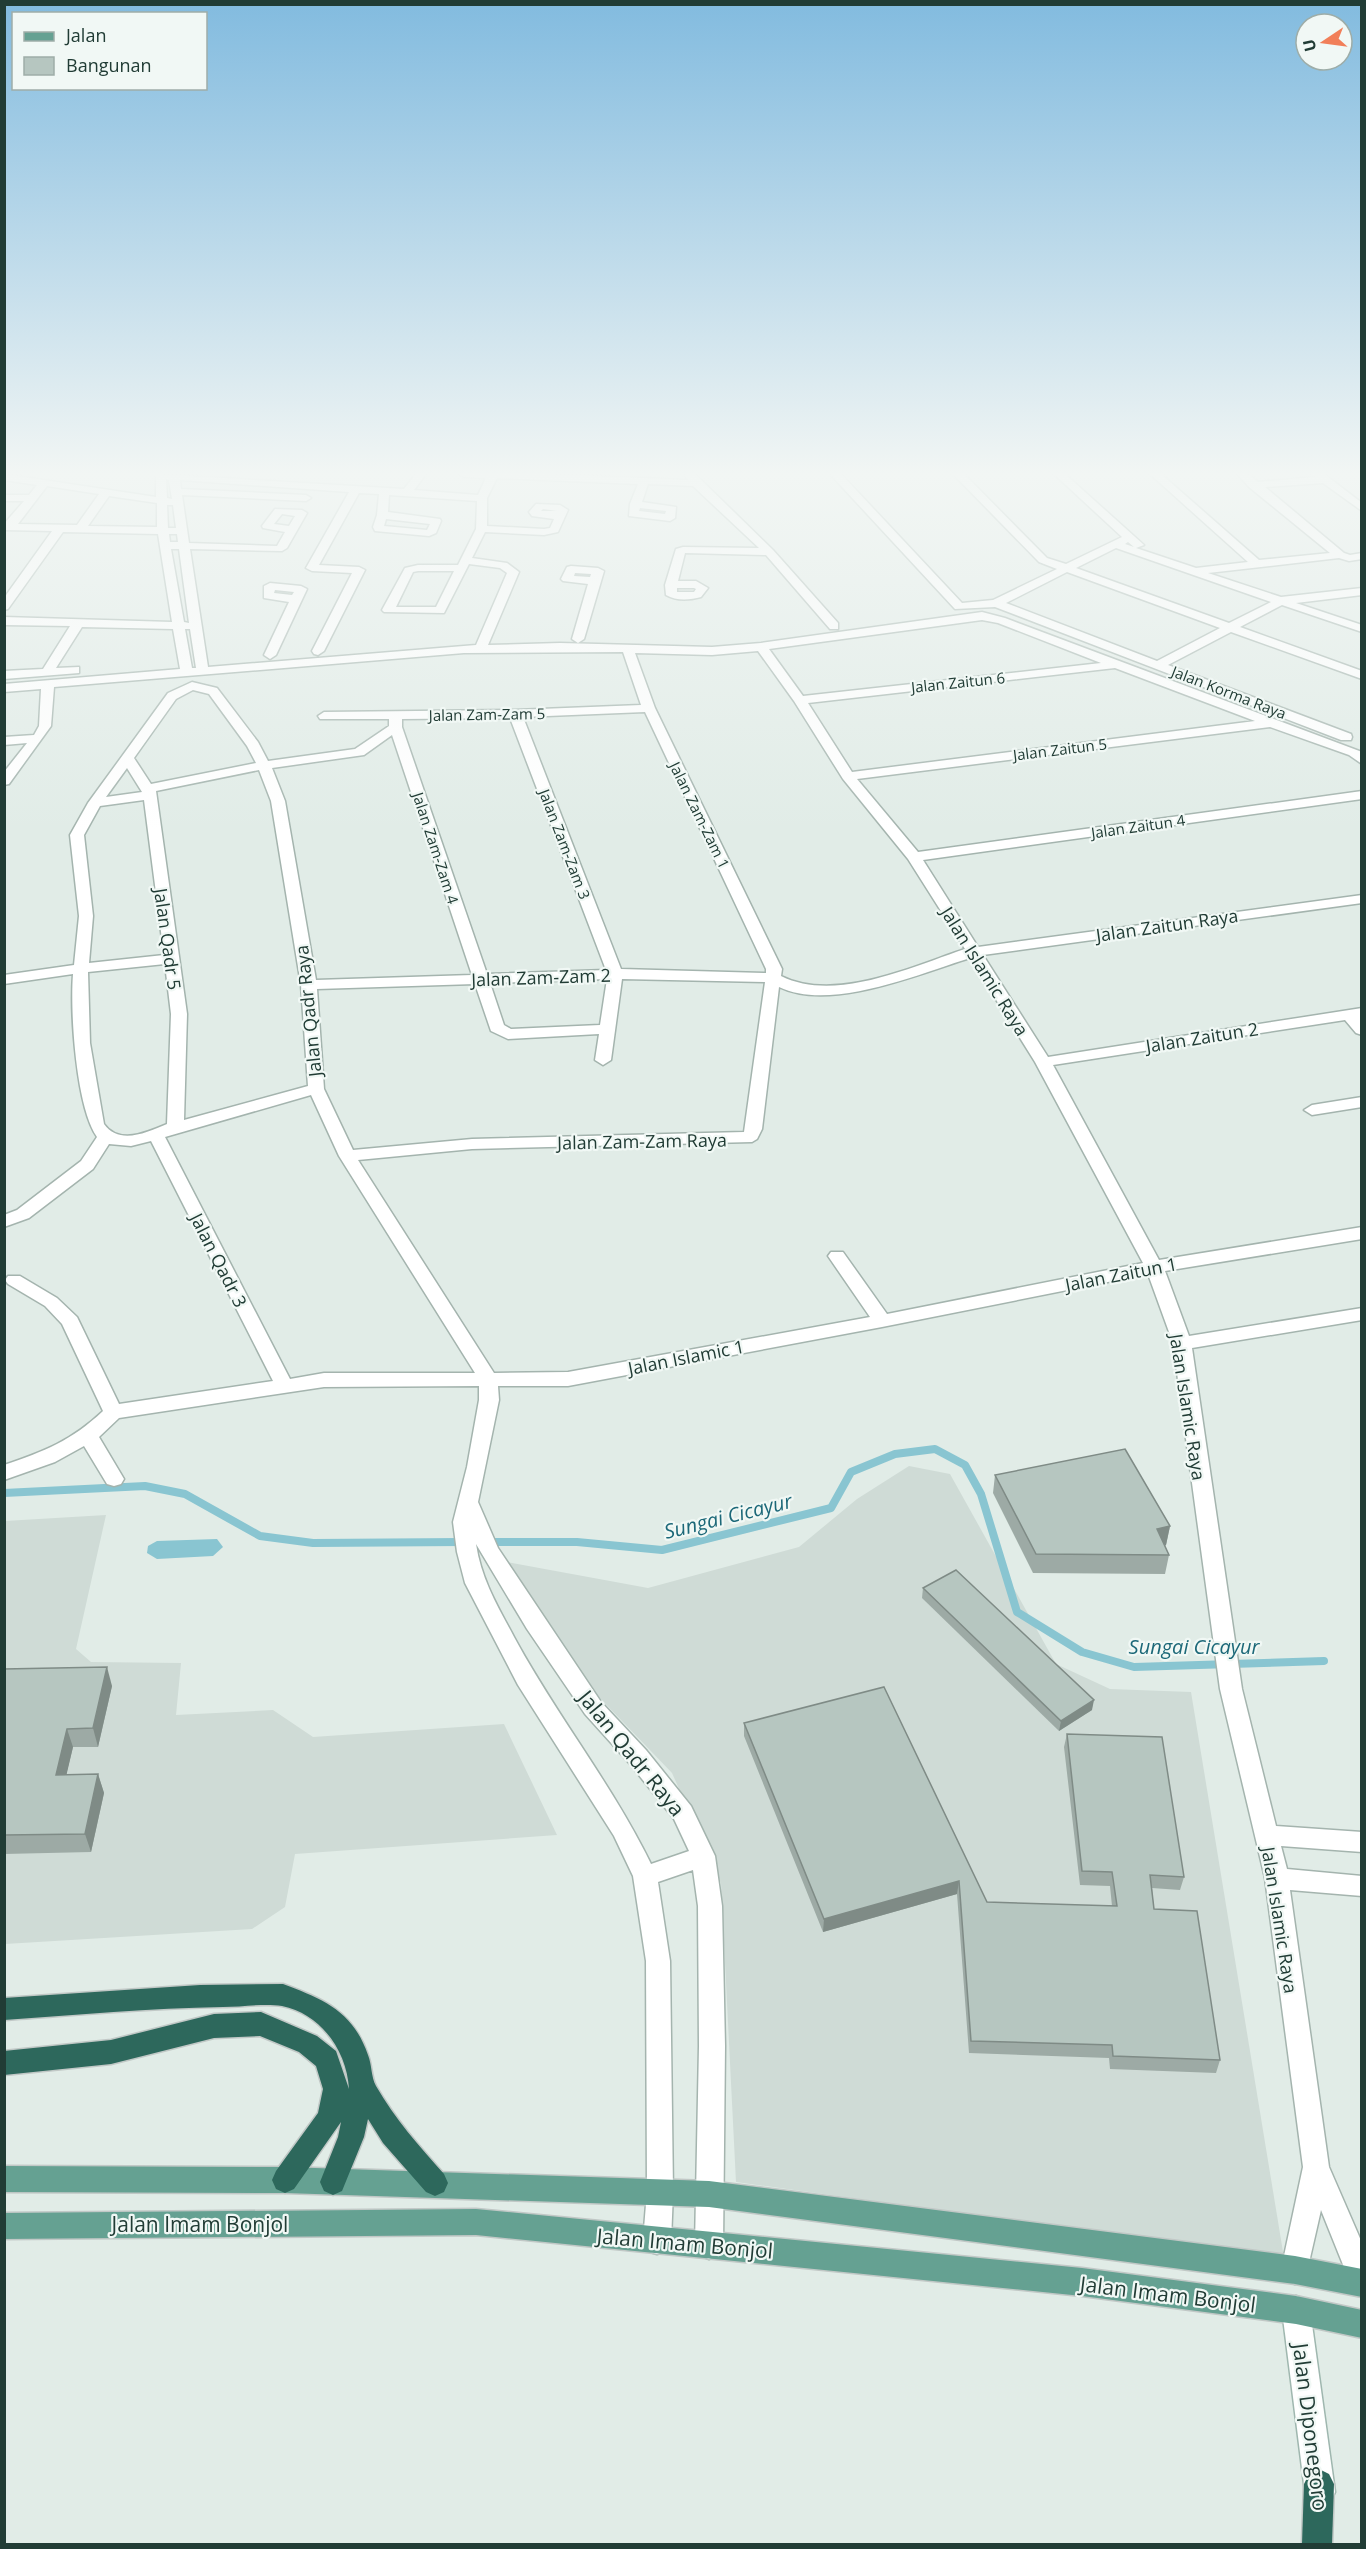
<svg xmlns="http://www.w3.org/2000/svg" width="1366" height="2549" font-family="'Open Sans',sans-serif">
<style>
.built{fill:#cfdbd6}
.water{fill:#89c5d1}
.lines{fill:none;stroke-linecap:round;stroke-linejoin:round}
.stream{stroke:#89c5d1;stroke-width:8}
.street-casing{stroke:#a4b4ae;stroke-width:3}
.secondary-casing{stroke:#9fb7af;stroke-width:3}
.primary-casing{stroke:#c1c8c6;stroke-width:3}
.highway-casing{stroke:#c1c8c6;stroke-width:3}
.street{fill:#fff;fill-rule:evenodd}
.secondary{fill:#fff;fill-rule:evenodd}
.primary{fill:#65a192;fill-rule:evenodd}
.highway{fill:#2d685c;fill-rule:evenodd}
.wall{fill:#9daaa5}
.shaded-wall{fill:#7f8b86}
.building{fill:#b6c6c0;stroke:#7f8b86;stroke-width:1.5}
.labels{text-anchor:middle;dominant-baseline:central;stroke-width:4.5;stroke-linejoin:round;paint-order:stroke}
.far-street-label{font-size:15px;fill:#213c35;stroke:#f1f8f5}
.street-label{font-size:18px;fill:#213c35;stroke:#f1f8f5}
.water-label{font-size:20px;font-style:italic;fill:#1c6878;stroke:#f1f8f5}
.near-street-label{font-size:21px;fill:#213c35;stroke:#f1f8f5}
</style>
<rect width="100%" height="100%" fill="#e1ece7"/>
<g class="built">
<polygon points="909,1466 950,1474 1056,1664 1110,1689 1191,1692 1284,2258 736,2182 721,1883 672,1773 571,1668 490,1559 648,1588 799,1547 857,1499"/>
<polygon points="106,1515 76,1649 91,1662 181,1663 176,1715 273,1710 313,1737 504,1724 557,1835 295,1854 285,1907 252,1929 5,1944 5,1521"/>
</g>
<polygon class="water" points="217,1539 223,1547 213,1556 157,1559 147,1553 148,1546 157,1541"/>
<g class="lines">
<g class="stream">
<polyline points="4,1493 145,1486 185,1494 260,1536 313,1543 463,1542"/>
<polyline points="486,1542 577,1542 662,1550 831,1508 851,1472 895,1454 935,1449 965,1465 981,1494 1017,1612 1082,1652 1134,1667 1324,1661"/>
</g>
<defs>
<g id="street">
<path d="M 4,474 L 156,497 L 156,474 L 404,489 L 416,474 L 426,474 L 414,490 L 478,495 L 486,478 L 464,477 L 459,474 L 547,474 L 688,480 L 685,474 L 695,474 L 773,550 L 838,623 L 838,629 L 830,629 L 766,555 L 685,553 L 678,581 L 696,581 L 708,588 L 701,597 C 690,600 676,601 666,595 L 665,585 L 676,549 L 683,547 L 759,548 L 693,486 L 648,484 L 642,502 L 676,507 L 675,518 L 670,521 L 629,516 L 630,504 L 638,484 L 497,478 L 487,498 L 487,526 L 544,529 L 550,528 L 554,519 L 532,516 L 529,512 L 536,504 L 560,505 L 568,510 L 558,532 L 544,535 L 485,532 L 472,558 L 507,563 L 519,572 L 488,645 L 560,643 L 712,647 L 761,643 L 982,612 L 1005,618 L 1362,752 L 1362,764 L 1349,755 L 1270,727 L 857,779 L 918,852 L 1362,791 L 1362,799 L 923,860 L 978,947 L 1362,895 L 1362,903 L 983,955 L 1048,1057 L 1362,1008 L 1362,1035 L 1356,1033 L 1345,1020 L 1053,1065 L 1159,1260 L 1362,1227 L 1362,1239 L 1165,1271 L 1189,1336 L 1362,1308 L 1362,1320 L 1192,1348 L 1242,1689 L 1276,1826 L 1362,1832 L 1362,1852 L 1281,1846 L 1287,1869 L 1362,1876 L 1362,1896 L 1290,1890 L 1329,2167 L 1362,2243 L 1362,2291 L 1352,2287 L 1321,2210 L 1305,2280 L 1295,2284 L 1285,2280 L 1281,2270 L 1303,2167 L 1265,1878 L 1220,1689 L 1173,1343 L 1148,1274 L 882,1327 L 568,1386 L 498,1386 L 499,1400 L 478,1502 L 498,1548 L 601,1702 L 646,1750 L 691,1806 L 715,1856 L 722,1906 L 725,2046 L 723,2245 L 719,2255 L 709,2259 L 699,2255 L 695,2245 L 699,2046 L 698,1906 L 693,1870 L 658,1882 L 670,1961 L 673,2192 L 671,2241 L 667,2251 L 657,2254 L 647,2251 L 643,2241 L 647,2192 L 646,1961 L 633,1876 L 614,1836 L 518,1685 L 465,1583 L 457,1552 L 453,1522 L 467,1467 L 479,1400 L 479,1386 L 324,1387 L 119,1418 L 99,1437 L 124,1479 L 121,1484 L 114,1486 L 107,1484 L 84,1446 L 55,1462 L 4,1480 L 4,1465 C 45,1451 71,1441 103,1411 L 62,1324 L 45,1306 L 8,1284 L 5,1280 L 8,1276 L 20,1276 L 57,1298 L 77,1317 L 119,1404 L 273,1381 L 151,1141 L 131,1146 L 109,1144 L 93,1169 L 29,1218 L 4,1227 L 4,1215 L 17,1210 L 81,1161 L 97,1137 C 76,1107 70,1012 73,974 L 4,984 L 4,975 L 74,965 L 79,916 L 70,835 L 88,803 L 168,693 L 192,682 L 217,688 L 258,742 L 268,761 L 355,749 L 389,726 L 389,719 L 320,719 L 318,716 L 324,712 L 515,710 L 641,705 L 623,652 L 464,653 L 54,687 L 51,726 L 9,784 L 4,785 L 4,772 L 27,743 L 4,745 L 4,737 L 34,735 L 39,726 L 41,689 L 4,692 L 4,684 L 180,669 L 173,629 L 82,627 L 56,668 L 79,667 L 79,673 L 4,679 L 4,671 L 43,669 L 70,626 L 4,625 L 4,617 L 172,622 L 158,534 L 63,532 L 8,609 L 4,610 L 4,598 L 52,531 L 4,530 L 4,524 L 24,501 L 4,501 L 4,495 L 29,495 L 37,485 L 4,480 ZM 166,479 L 169,480 L 172,499 L 167,498 ZM 180,480 L 349,492 L 306,568 L 312,571 L 352,573 L 312,651 L 314,654 L 318,655 L 324,651 L 365,570 L 359,567 L 319,565 L 359,493 L 379,494 L 377,515 L 373,527 L 375,531 L 429,536 L 436,533 L 441,521 L 440,519 L 388,512 L 389,495 L 477,501 L 476,529 L 458,565 L 418,565 L 405,568 L 382,610 L 384,612 L 444,613 L 469,564 L 500,568 L 507,573 L 476,645 L 208,667 L 190,549 L 282,551 L 287,548 L 307,513 L 302,510 L 275,509 L 262,526 L 263,528 L 285,532 L 277,546 L 189,543 L 182,495 L 306,501 L 311,498 L 306,495 L 181,489 ZM 47,486 L 99,494 L 77,525 L 18,524 ZM 109,496 L 157,503 L 157,527 L 88,526 ZM 167,505 L 173,505 L 176,528 L 168,528 ZM 640,508 L 666,511 L 665,514 L 639,511 ZM 543,509 L 557,511 L 541,511 ZM 282,514 L 295,516 L 289,526 L 274,524 ZM 386,519 L 430,524 L 427,530 L 384,526 ZM 169,534 L 177,534 L 178,542 L 170,542 ZM 171,549 L 179,549 L 189,623 L 184,622 ZM 418,571 L 454,571 L 436,607 L 396,607 L 413,572 ZM 677,588 L 694,588 L 696,589 L 694,592 L 677,592 ZM 982,620 L 998,623 L 1101,663 L 803,696 L 769,649 ZM 185,629 L 190,629 L 196,668 L 192,668 ZM 758,651 L 794,701 L 843,779 L 908,859 L 965,949 C 911,967 835,1003 781,976 L 782,969 L 655,708 L 635,653 L 712,655 ZM 1115,668 L 1255,721 L 852,772 L 808,703 ZM 193,690 L 209,694 L 247,746 L 256,763 L 151,784 L 134,758 L 176,699 ZM 645,712 L 766,969 L 766,973 L 621,969 L 523,717 ZM 510,718 L 606,970 L 487,974 L 402,727 L 402,719 ZM 392,735 L 472,975 L 316,980 L 285,801 L 272,768 L 364,755 ZM 127,768 L 142,792 L 106,797 ZM 259,770 L 271,801 L 301,985 L 308,1086 L 184,1120 L 187,1014 L 156,791 ZM 144,800 L 164,955 L 89,963 L 93,916 L 84,835 L 100,806 ZM 970,958 L 1035,1062 L 1143,1263 L 887,1314 L 843,1252 L 831,1252 L 828,1256 L 870,1317 L 568,1372 L 494,1373 L 358,1160 L 472,1149 L 752,1142 L 757,1139 L 762,1129 L 779,987 C 830,1012 919,974 970,958 ZM 165,964 L 171,1014 L 167,1124 C 146,1133 119,1145 104,1124 L 90,1043 L 88,972 ZM 607,979 L 600,1025 L 511,1029 L 504,1025 L 490,983 ZM 622,979 L 765,982 L 744,1132 L 472,1139 L 353,1150 L 324,1089 L 317,989 L 475,984 L 491,1031 L 508,1039 L 599,1034 L 595,1060 L 603,1065 L 611,1060 ZM 311,1095 L 339,1156 L 475,1373 L 324,1373 L 290,1379 L 165,1137 ZM 476,1544 L 527,1629 L 585,1714 L 630,1764 L 674,1819 L 689,1851 L 651,1864 C 612,1784 556,1715 514,1637 C 498,1607 481,1579 476,1544 Z"/>
<path d="M 830,474 L 841,474 L 962,603 L 993,600 L 1057,569 L 1039,562 L 953,474 L 964,474 L 1047,558 L 1066,564 L 1122,537 L 1054,474 L 1065,474 L 1144,545 L 1136,548 L 1196,568 L 1248,562 L 1150,474 L 1161,474 L 1259,560 L 1330,553 L 1249,487 L 1237,474 L 1248,474 L 1258,482 L 1315,477 L 1312,474 L 1324,474 L 1362,503 L 1362,511 L 1323,483 L 1265,487 L 1344,553 L 1350,555 L 1362,553 L 1362,559 L 1349,561 L 1339,558 L 1208,573 L 1281,597 L 1362,588 L 1362,595 L 1296,603 L 1362,625 L 1362,632 L 1282,605 L 1240,627 L 1362,671 L 1362,679 L 1231,632 L 1168,665 L 1351,734 L 1352,737 L 1351,740 L 1341,740 L 995,607 L 955,609 ZM 1128,542 L 1134,547 L 1125,544 ZM 1116,548 L 1271,602 L 1229,623 L 1076,568 ZM 1067,572 L 1220,628 L 1157,661 L 1006,603 Z"/>
<path d="M 571,566 L 598,568 L 604,571 L 584,639 L 578,643 L 572,639 L 588,584 L 563,581 L 561,579 L 567,567 ZM 575,573 L 591,574 L 590,577 L 574,576 Z"/>
<path d="M 270,583 L 301,586 L 307,589 L 276,655 L 270,659 L 264,655 L 289,602 L 264,598 L 264,586 ZM 275,590 L 294,592 L 292,595 L 274,593 Z"/>
<polygon points="1362,1097 1362,1107 1312,1115 1304,1110 1312,1105"/>
</g>
<polygon id="secondary" points="1296,2296 1306,2300 1310,2310 1335,2492 1330,2502 1320,2507 1310,2502 1305,2492 1282,2310 1286,2300"/>
<g id="primary">
<polygon points="4,2166 285,2167 709,2181 1295,2256 1362,2269 1362,2297 1295,2284 709,2207 285,2193 4,2192"/>
<polygon points="476,2209 1082,2268 1296,2296 1362,2310 1362,2338 1296,2324 1082,2296 476,2235 4,2239 4,2213"/>
</g>
<g id="highway">
<path d="M 283,1984 C 323,1999 353,2011 368,2055 C 372,2065 371,2077 376,2086 C 395,2119 419,2146 444,2174 L 448,2183 L 444,2192 L 435,2196 L 426,2192 L 383,2143 L 368,2119 L 364,2137 L 342,2191 L 333,2195 L 324,2191 L 320,2182 L 338,2137 L 341,2122 L 294,2189 L 285,2193 L 276,2189 L 272,2180 L 276,2171 L 318,2113 L 323,2089 L 316,2066 L 299,2052 L 260,2036 L 214,2038 L 111,2064 L 4,2075 L 4,2051 L 111,2040 L 214,2014 L 261,2012 L 317,2036 L 336,2051 L 349,2089 C 347,2051 321,2014 282,2006 C 264,2003 242,2007 223,2007 C 150,2008 77,2015 4,2020 L 4,1998 L 200,1985 Z"/>
<polygon points="1319,2469 1329,2474 1334,2484 1332,2544 1302,2544 1304,2484 1309,2474"/>
</g>
</defs>
<use href="#street" class="street-casing"/>
<use href="#secondary" class="secondary-casing"/>
<use href="#primary" class="primary-casing"/>
<use href="#highway" class="highway-casing"/>
<use href="#street" class="street"/>
<use href="#secondary" class="secondary"/>
<use href="#primary" class="primary"/>
<use href="#highway" class="highway"/>
</g>
<g class="wall">
<polygon points="995,1475 1170,1526 1166,1545 1165,1546 1169,1555 1165,1574 1033,1573 993,1493"/>
<polygon points="923,1588 1092,1710 1059,1731 922,1598"/>
<polygon points="4,1669 112,1686 98,1747 73,1747 66,1775 98,1774 104,1793 91,1852 4,1854"/>
<polygon points="744,1723 987,1902 1112,1906 1110,1886 1080,1885 1064,1747 1067,1734 1184,1877 1180,1890 1152,1888 1154,1909 1220,2060 1216,2073 1110,2069 1109,2058 969,2053 957,1894 823,1932 744,1736"/>
</g>
<g class="shaded-wall">
<polygon points="1170,1526 1166,1545 1153,1548 1157,1529"/>
<polygon points="107,1667 112,1686 98,1747 93,1728"/>
<polygon points="1094,1700 1092,1710 1059,1731 1061,1721"/>
<polygon points="67,1729 73,1747 62,1794 56,1775"/>
<polygon points="98,1774 104,1793 91,1852 85,1834"/>
<polygon points="959,1881 957,1894 823,1932 824,1919"/>
</g>
<g class="building">
<polygon points="1125,1449 1170,1526 1157,1529 1169,1555 1036,1554 995,1475"/>
<polygon points="956,1570 1094,1700 1061,1721 923,1588"/>
<polygon points="107,1667 93,1728 67,1729 56,1775 98,1774 85,1834 4,1835 4,1669"/>
<polygon points="884,1687 987,1902 1117,1906 1112,1872 1082,1871 1067,1734 1162,1737 1184,1877 1150,1875 1154,1909 1197,1911 1220,2060 1113,2056 1112,2045 971,2041 959,1881 824,1919 744,1723"/>
</g>
<linearGradient id="sky" x2="0" y2="1"><stop stop-color="#82bbdf"/><stop offset="0.57" stop-color="#f2f6f4"/><stop offset="1" stop-color="#f2f6f4" stop-opacity="0"/></linearGradient>
<rect width="1366" height="831" fill="url(#sky)"/>
<g class="labels">
<g class="far-street-label">
<text transform="translate(958 682) rotate(-6)">Jalan Zaitun 6</text>
<text transform="translate(1229 692) rotate(21)">Jalan Korma Raya</text>
<text transform="translate(487 714) rotate(-1)">Jalan Zam-Zam 5</text>
<text transform="translate(1060 749) rotate(-7)">Jalan Zaitun 5</text>
<text transform="translate(700 815) rotate(64)">Jalan Zam-Zam 1</text>
<text transform="translate(1138 826) rotate(-8)">Jalan Zaitun 4</text>
<text transform="translate(565 844) rotate(69)">Jalan Zam-Zam 3</text>
<text transform="translate(436 848) rotate(72)">Jalan Zam-Zam 4</text>
</g>
<g class="street-label">
<text transform="translate(1167 925) rotate(-8)">Jalan Zaitun Raya</text>
<text transform="translate(168 939) rotate(82)">Jalan Qadr 5</text>
<text transform="translate(985 971) rotate(58)">Jalan Islamic Raya</text>
<text transform="translate(541 977) rotate(-2)">Jalan Zam-Zam 2</text>
<text transform="translate(308 1011) rotate(-96)">Jalan Qadr Raya</text>
<text transform="translate(1202 1037) rotate(-9)">Jalan Zaitun 2</text>
<text transform="translate(642 1141) rotate(-1)">Jalan Zam-Zam Raya</text>
<text transform="translate(219 1260) rotate(63)">Jalan Qadr 3</text>
<text transform="translate(1121 1274) rotate(-11)">Jalan Zaitun 1</text>
<text transform="translate(686 1357) rotate(-11)">Jalan Islamic 1</text>
<text transform="translate(1188 1407) rotate(81)">Jalan Islamic Raya</text>
<text transform="translate(1280 1920) rotate(81)">Jalan Islamic Raya</text>
</g>
<g class="water-label">
<text transform="translate(728 1516) rotate(-14)">Sungai Cicayur</text>
<text x="1194" y="1646">Sungai Cicayur</text>
</g>
<g class="near-street-label">
<text transform="translate(632 1753) rotate(51)">Jalan Qadr Raya</text>
<text x="200" y="2224">Jalan Imam Bonjol</text>
<text transform="translate(685 2243) rotate(5)">Jalan Imam Bonjol</text>
<text transform="translate(1168 2294) rotate(7)">Jalan Imam Bonjol</text>
<text transform="translate(1311 2427) rotate(83)">Jalan Diponegoro</text>
</g>
</g>
<rect width="1366" height="2549" fill="none" stroke="#213c35" stroke-width="12"/>
<rect x="12" y="12" width="195" height="78" fill="#f1f8f5" stroke="#9eada8" stroke-width="1.5"/>
<rect x="24" y="32" width="30" height="9" fill="#65a192" stroke="#9eada8" stroke-width="1.5"/>
<text x="66" y="42" font-size="18" fill="#213c35">Jalan</text>
<rect x="24" y="57" width="30" height="18" fill="#b6c6c0" stroke="#9eada8" stroke-width="1.5"/>
<text x="66" y="72" font-size="18" fill="#213c35">Bangunan</text>
<g transform="translate(1324 42) rotate(257)"><circle r="28" fill="#f1f8f5" stroke="#9eada8" stroke-width="1.5"/>
<path d="M0-4.5L10 22L0 15L-10 22Z" fill="#f17f59"/>
<text y="-9" font-size="16" font-weight="bold" text-anchor="middle" fill="#213c35">U</text>
</g>
</svg>
